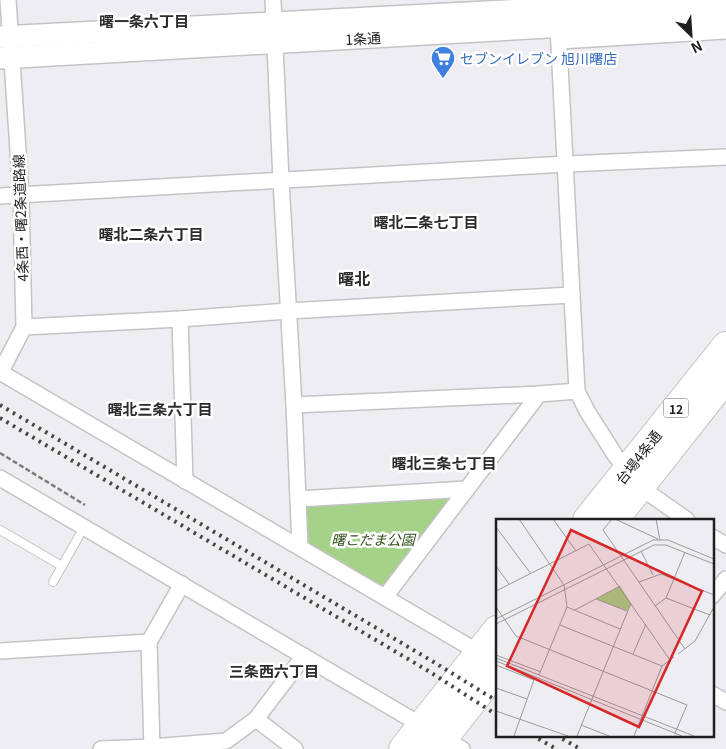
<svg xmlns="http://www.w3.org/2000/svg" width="726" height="749" font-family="Georgia,'Noto Sans JP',serif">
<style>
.green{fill:#a5d189}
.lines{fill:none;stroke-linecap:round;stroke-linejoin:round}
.lane-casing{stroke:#c4c4c7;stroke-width:10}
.street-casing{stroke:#c4c4c7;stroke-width:18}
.secondary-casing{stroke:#c4c4c7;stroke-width:24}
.highway-casing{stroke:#c4c4c7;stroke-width:30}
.path{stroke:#7d7d7f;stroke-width:2.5;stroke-dasharray:5 2.5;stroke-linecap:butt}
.lane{stroke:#fff;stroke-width:8}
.street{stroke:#fff;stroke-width:15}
.secondary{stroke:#fff;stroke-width:21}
.highway{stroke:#fff;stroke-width:28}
.rail{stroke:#454547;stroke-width:4;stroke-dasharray:2.5 5;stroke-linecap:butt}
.labels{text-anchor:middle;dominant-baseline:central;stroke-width:5;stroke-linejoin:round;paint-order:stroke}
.shield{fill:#fff;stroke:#626263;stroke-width:1}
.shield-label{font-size:12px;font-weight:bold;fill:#1f1f20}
.street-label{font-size:14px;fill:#1f1f20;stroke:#fff}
.shop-label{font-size:14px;fill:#366cbe;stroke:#fff;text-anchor:start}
.park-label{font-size:14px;font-style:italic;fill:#314f18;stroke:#fff}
.neighbourhood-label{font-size:15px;font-weight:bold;fill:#2c2c2f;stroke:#fff}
.quarter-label{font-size:16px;font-weight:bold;fill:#2c2c2f;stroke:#fff}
.inset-road{fill:none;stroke:#9b9b9e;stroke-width:1}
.view{fill:#d62828;fill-opacity:0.15;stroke:#d62828;stroke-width:2.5}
.inset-edge{fill:none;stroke:#1f1f20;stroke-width:2.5}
</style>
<rect width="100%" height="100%" fill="#eeeef2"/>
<polygon class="green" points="467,489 385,597 300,547 298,499"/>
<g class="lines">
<defs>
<g id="lane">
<polyline points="0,530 62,566"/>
<polyline points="53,582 79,536"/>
</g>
<g id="street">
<polyline points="273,0 281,181 294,405 300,547"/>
<polyline points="566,19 558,27 577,391"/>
<polyline points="559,41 726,31"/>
<polyline points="0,196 566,164 726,157"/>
<polyline points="180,319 185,481"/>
<polyline points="24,327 180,319 288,311 572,295"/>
<polyline points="0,372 485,656"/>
<polyline points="0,373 24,327 21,196 8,0"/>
<polyline points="294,405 539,394 577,391 587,411 615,455 640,487 687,520"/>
<polyline points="0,478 462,749"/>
<polyline points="298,499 467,489"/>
<polyline points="712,537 726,545"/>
<polyline points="712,596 726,579"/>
<polyline points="385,597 539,394"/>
<polyline points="0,651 149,642"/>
<polyline points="712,694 726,702"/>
<polyline points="256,719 295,749"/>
<polyline points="101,749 152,747 226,741 256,719 304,656"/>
<polyline points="152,749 149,642 182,584"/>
</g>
<g id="secondary">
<polyline points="0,37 718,0"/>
<polyline points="0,58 726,17"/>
</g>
<g id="highway">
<polyline points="587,520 726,346"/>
<polyline points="614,520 726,378"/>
<polyline points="403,749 497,630"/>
<polyline points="435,749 497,670"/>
</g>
</defs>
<use href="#lane" class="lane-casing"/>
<use href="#street" class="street-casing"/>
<use href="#secondary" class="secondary-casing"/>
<use href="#highway" class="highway-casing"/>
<polyline class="path" points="0,453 85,505"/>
<use href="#lane" class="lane"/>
<use href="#street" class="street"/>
<use href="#secondary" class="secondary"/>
<use href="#highway" class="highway"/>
<g class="rail">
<polyline points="0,405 432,661 497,701"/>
<polyline points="0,418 430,672 497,715"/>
<polyline points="532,735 556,749"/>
<polyline points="556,735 580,749"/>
</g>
</g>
<defs>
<symbol id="supermarket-pin" viewBox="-11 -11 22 30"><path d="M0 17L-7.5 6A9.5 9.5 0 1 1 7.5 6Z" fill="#3f7fe0" stroke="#fff"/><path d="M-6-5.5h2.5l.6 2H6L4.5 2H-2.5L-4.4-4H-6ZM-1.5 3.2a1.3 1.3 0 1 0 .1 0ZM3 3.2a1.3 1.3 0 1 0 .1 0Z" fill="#fff"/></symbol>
</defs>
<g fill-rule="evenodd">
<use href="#supermarket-pin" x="429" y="44" width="28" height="38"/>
</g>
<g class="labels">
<rect class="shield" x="663.5" y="398.5" width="25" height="19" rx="4"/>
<g class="shield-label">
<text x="676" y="408">12</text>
</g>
<g class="street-label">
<text transform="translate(363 38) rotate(-3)">1条通</text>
<text transform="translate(20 218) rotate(-92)">4条西・曙2条道路線</text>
<text transform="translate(638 457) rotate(-52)">台場4条通</text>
</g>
<g class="shop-label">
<text x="460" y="58">セブンイレブン 旭川曙店</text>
</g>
<g class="park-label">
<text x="373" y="539">曙こだま公園</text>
</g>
<g class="neighbourhood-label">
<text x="144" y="20">曙一条六丁目</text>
<text x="426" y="221">曙北二条七丁目</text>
<text x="151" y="233">曙北二条六丁目</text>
<text x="160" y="408">曙北三条六丁目</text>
<text x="444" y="462">曙北三条七丁目</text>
<text x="274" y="670">三条西六丁目</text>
</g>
<g class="quarter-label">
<text x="354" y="278">曙北</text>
</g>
</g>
<g transform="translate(496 519)">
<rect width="218" height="218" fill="#eeeef2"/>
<path d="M 124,67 L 135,84 L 131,92 L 100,80 Z" fill="#a5d189"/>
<path class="inset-road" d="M 23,0 L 68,66 L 71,88 L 124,110M 57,0 L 80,32M 116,0 L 107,11 L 189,130M 119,0 L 162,20M 160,0 L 164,21M 0,8 L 35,55M 145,32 L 157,56M 0,47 L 13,65M 143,63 L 165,55 L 218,76M 0,72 L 93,25 L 174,141M 170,79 L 214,96M 100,80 L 131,92M 159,87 L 170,79 L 189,33M 0,88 L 20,117 L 191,186 L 179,214M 79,91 L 124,67M 0,100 L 157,21 L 172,21 L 218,40M 0,105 L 158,26 L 170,26 L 218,45M 64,106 L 166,147M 137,135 L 150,105M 182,135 L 199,122 L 218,88M 0,136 L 45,153M 0,139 L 198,217M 0,142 L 186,217M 0,146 L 38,161M 43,156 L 71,88M 0,169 L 31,180M 0,192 L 72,217M 85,206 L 113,217M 18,217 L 39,158M 81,217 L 135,84M 138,217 L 166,147 L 178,138"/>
<path class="view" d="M 75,11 L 206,72 L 143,208 L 11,147 Z"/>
<rect width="218" height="218" class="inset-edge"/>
</g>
<g transform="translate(691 35) rotate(155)" stroke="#ffffff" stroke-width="4" paint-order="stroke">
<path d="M0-4L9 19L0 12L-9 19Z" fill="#1f1f20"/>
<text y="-8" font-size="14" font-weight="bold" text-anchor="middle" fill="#1f1f20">N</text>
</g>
</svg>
